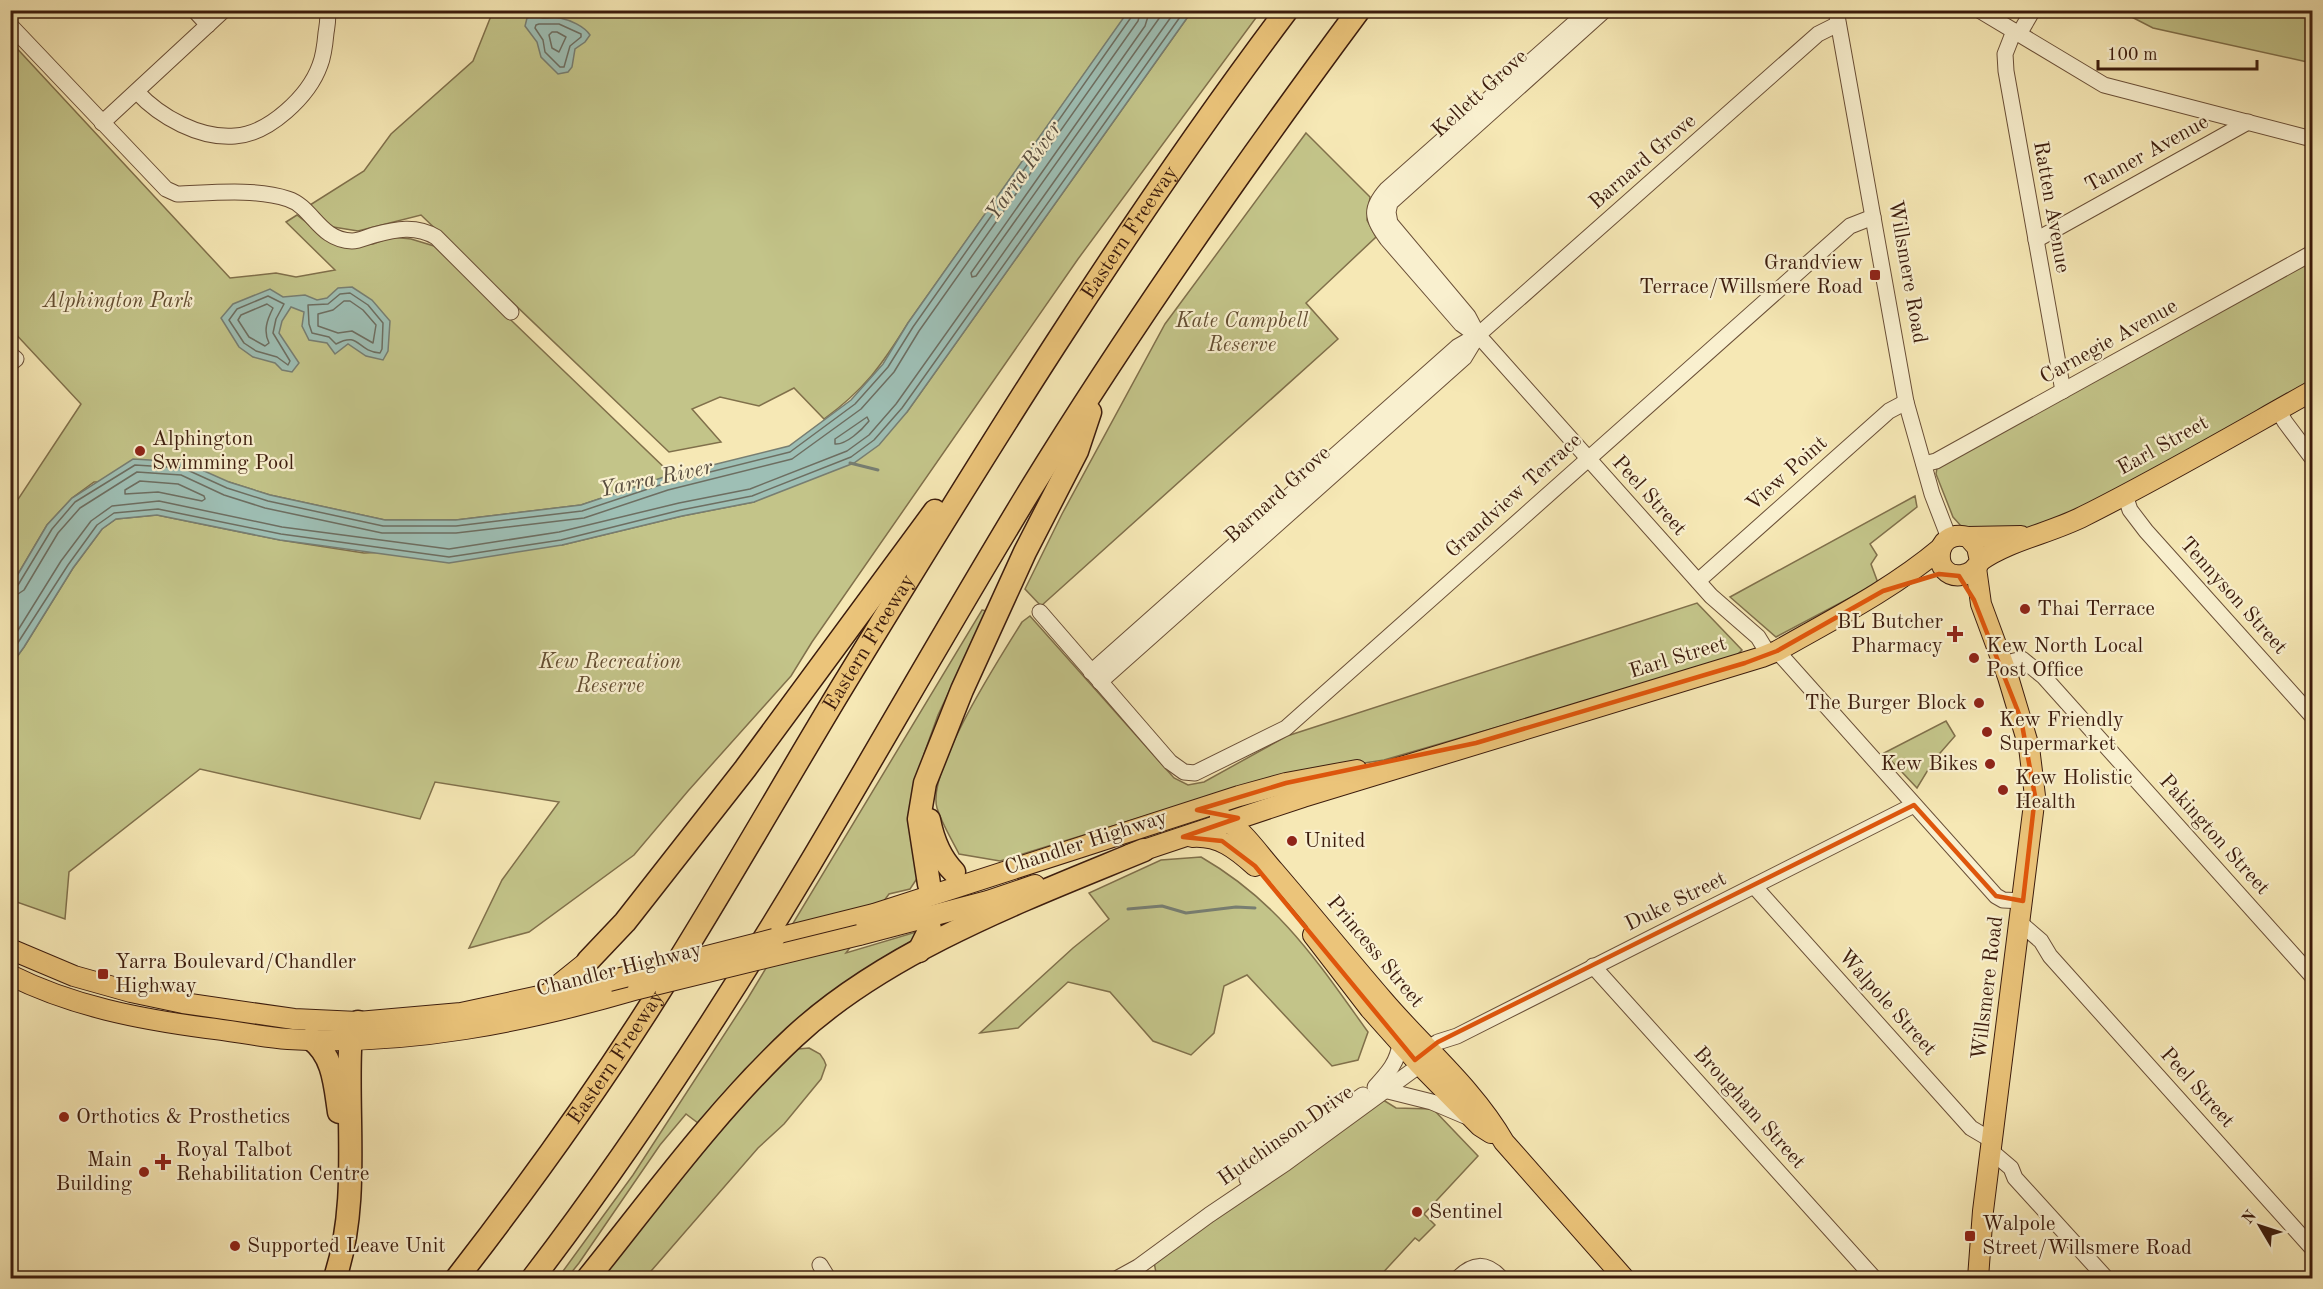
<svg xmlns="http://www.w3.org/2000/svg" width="2323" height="1289" font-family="'Old Standard TT',serif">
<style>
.green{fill:#c3c489;stroke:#80704b;stroke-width:1.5}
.water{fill:#9ebfb5;stroke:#777e72;stroke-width:1.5}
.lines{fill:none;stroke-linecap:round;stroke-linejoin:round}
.shore{stroke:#6d6e61;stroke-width:1.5}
.stream{stroke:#777e72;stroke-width:3}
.minor-casing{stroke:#6a4f37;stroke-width:17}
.major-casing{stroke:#3c1c0d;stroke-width:22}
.highway-casing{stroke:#3c1c0d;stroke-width:25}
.minor{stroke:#f9f0cf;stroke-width:15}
.major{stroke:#ebc47a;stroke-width:20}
.highway{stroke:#ebc47a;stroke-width:22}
.major-bridge-casing{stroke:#3c1c0d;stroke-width:22;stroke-linecap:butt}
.major-bridge{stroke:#ebc47a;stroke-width:20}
.marked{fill:none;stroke:#df560c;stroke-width:4.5;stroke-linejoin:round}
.poi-dot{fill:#8f2418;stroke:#f9f0cf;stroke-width:2}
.labels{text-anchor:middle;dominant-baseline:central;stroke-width:4.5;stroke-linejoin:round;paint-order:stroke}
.street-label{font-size:21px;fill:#3c1c0d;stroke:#f9f0cf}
.poi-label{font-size:21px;fill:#3c1c0d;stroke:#f9f0cf;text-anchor:start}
.park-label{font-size:21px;font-style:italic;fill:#644e32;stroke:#f9f0cf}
.water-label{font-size:22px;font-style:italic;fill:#594d3f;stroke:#f9f0cf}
</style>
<rect width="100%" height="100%" fill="#f6e8b5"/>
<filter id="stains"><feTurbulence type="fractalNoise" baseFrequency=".00333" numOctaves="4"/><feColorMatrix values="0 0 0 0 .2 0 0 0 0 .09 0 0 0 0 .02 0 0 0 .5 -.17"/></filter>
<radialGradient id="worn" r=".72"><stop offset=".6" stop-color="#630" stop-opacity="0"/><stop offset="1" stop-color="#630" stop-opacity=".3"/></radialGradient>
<g class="green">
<path d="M 493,11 L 1129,11 L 908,323 C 882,365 864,390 824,419 L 794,388 L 759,406 L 720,397 L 692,409 L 721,442 L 669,452 L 421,215 L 358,231 L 327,226 L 310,205 L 364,171 L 391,134 L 473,61 Z"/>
<polygon points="1192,11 1261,11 1078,259 812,642 791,676 688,791 634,855 529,932 469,948 502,880 559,802 435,782 420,819 200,769 69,872 65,919 11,900 11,665 24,647 73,568 102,529 116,519 157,515 280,540 364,553 562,545 682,516 754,502 907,412"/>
<polygon points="2120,11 2312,11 2312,63 2153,28"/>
<polygon points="11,42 230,278 276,273 296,277 335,270 286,222 297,215 321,234 363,245 373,244 392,237 411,239 434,246 672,475 581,505 456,520 385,520 270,495 229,482 94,482 72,498 47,525 11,586 11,510 81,404 11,329"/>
<polygon points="1306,133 1370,197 1367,220 1376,237 1306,303 1338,339 1041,606 1025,589 1062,514 1165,324"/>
<polygon points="2312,259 2312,383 2109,496 2029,529 1967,529 1961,526 1953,517 1936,474 1937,468"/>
<polygon points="1915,496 1917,507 1870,544 1877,555 1871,564 1878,583 1776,637 1730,597"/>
<path d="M 1697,603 L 1742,650 L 1733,659 L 1384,760 L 1285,775 L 1213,795 L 1000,861 L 959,854 C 952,840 942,824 937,808 C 926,771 1001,656 1022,622 L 1030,616 L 1174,778 L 1188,785 L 1204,782 L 1287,736 Z"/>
<polygon points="982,610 987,611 938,715 924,754 911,813 918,877 910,889 889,894 846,953 916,932 919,935 915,941 811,1013 745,1069 698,1123 686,1114 660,1145 579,1263 567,1278 558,1278 633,1175 748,998"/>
<polygon points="1946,721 1955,736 1934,760 1917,788 1884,753"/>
<path d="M 1201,857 C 1279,902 1317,961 1368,1032 L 1358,1060 L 1332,1066 L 1247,975 L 1224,986 L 1214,1033 L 1191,1055 L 1153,1041 L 1110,992 L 1068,982 L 1018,1028 L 980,1033 L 1073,948 L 1109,919 L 1089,893 L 1161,860 Z"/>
<polygon points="809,1048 820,1054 824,1060 826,1065 821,1079 784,1124 758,1148 645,1278 600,1278 703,1146 792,1053 798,1049"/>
<polygon points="1380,1098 1396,1108 1433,1109 1478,1156 1424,1214 1435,1225 1419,1241 1415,1238 1378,1278 1157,1278 1154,1262"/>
</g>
<g class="water">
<polygon points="1129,10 1192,11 907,412 879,445 854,463 754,502 682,516 562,545 449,563 280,540 157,515 116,519 102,529 73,568 24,647 11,665 11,586 47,525 72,498 133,459 184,462 229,482 270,495 385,520 456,520 581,505 664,477 789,446 851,400 883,364 908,323"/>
<path d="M 535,15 C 544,21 550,16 560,18 C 570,20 584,26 590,35 L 585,42 L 575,49 L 572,67 L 568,72 L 558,74 L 541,57 L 537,42 L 525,26 L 527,18 Z"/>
<polygon points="352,287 372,300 390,321 388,351 383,360 366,356 348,344 335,354 327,343 309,340 302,326 304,312 291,307 282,321 279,333 299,363 292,372 282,370 275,363 253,357 239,347 221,318 233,304 270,289 283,297 305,295 317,300 327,298 338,288"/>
</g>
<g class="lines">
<g class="shore">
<polyline points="1150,10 1145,26 971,273 972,277 976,276 1165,10"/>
<polygon points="539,24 559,24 581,34 581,37 570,46 564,67 560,67 545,52 543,40 535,28 536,25"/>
<polygon points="552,32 557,32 566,37 559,52 552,48 549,35"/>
<path d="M 350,293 L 368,305 L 383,323 L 382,349 L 380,353 C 356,351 360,331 336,344 L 329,337 L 312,333 L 309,324 L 308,305 L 328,304 L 340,294 Z"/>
<polygon points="268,296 284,304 276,319 273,333 290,361 288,365 277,357 256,351 244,343 229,320 237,309"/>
<polygon points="350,301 363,310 376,325 373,343 352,331 338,333 318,326 318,314 333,310 344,301"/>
<path d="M 267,304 L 273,308 C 267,320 263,331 269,343 L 265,346 L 249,337 L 238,320 L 241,315 Z"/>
<path d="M 867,417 L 869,421 C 862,430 846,445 835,444 L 835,439 Z"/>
<polygon points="140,481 178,484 204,496 205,499 202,501 158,492 125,494 125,490"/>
<polyline points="10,588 18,585 52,529 75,502 135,465 183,468 227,488 268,501 383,526 456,526 582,511 666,483 790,452 855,404 888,367 913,327 1132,16 1133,10"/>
<polyline points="10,596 18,594 24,590 58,533 80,508 137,472 181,475 224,495 265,508 382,533 456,533 584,518 668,490 792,459 861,409 894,372 919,331 1138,21 1141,10"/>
<polyline points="10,643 61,561 91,521 112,506 159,501 282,527 449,549 559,532 679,503 750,489 847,451 869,435 896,404 1176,10"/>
<polyline points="10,655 68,565 97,525 114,513 158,509 281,534 449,557 561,540 681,510 752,496 851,457 874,440 902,408 1185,10"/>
</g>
<g class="stream">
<polyline points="850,463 878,470"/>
<polyline points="1128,909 1162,906 1186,913 1236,907 1255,908"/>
</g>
<defs>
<g id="minor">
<polyline points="194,10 208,25"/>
<polyline points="1605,10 1390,203 1388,212 1390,223 1468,316 1478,335 1487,345 1711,596 1758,637 1769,655"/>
<polyline points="1836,10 1906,402 1932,494 1949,538"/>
<polyline points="1979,10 2104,85 2312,139"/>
<path d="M 10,25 L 166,189 L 177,194 C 210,193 256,188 288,199 C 313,207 319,240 352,241 C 359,241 367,237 374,235 C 396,229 416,225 436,237 L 511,312"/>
<polyline points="2014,31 2005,54 2006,71 2063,391"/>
<polyline points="2019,34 2033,10"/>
<path d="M 137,92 C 160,117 200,139 235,136 C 269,134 309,96 320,65 C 324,55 325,44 326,33 C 327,26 329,18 327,10"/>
<polyline points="102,123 224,10"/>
<polyline points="2036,240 2248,122"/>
<path d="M 1475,334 L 1461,324 L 1387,239 C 1372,218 1369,209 1387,189 L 1589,10"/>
<polyline points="10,354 16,359 10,364"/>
<polyline points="2278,410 2285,422 2312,458"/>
<polyline points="1924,464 1936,461 2312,253"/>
<polyline points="2125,495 2130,510 2146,531 2312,716"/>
<polyline points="1698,581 1889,411 1906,402"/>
<polyline points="1040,612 1170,762 1184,772 1195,773 1286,728 1850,226 1873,217"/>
<polyline points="1777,651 1996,896 2003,900 2023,901"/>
<polyline points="2003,664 2022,659 2044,677 2312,976"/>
<polyline points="1091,672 1457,347 1478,335 1818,34 1838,24"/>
<polyline points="1100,682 1464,358 1478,335"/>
<polyline points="1754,886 1971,1128 1993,1141"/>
<polyline points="2019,922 2041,941 2050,956 2312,1248"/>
<polyline points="1593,966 1874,1278"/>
<polyline points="1427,1049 1438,1042 1457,1036 1914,805"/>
<path d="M 1375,1087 C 1388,1073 1398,1062 1400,1043"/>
<polyline points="1388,1091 1432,1102 1465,1116"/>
<polyline points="1991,1151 2011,1168 2015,1178 2106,1278"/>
<polyline points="1247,1179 1279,1154 1363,1095"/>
<polyline points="820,1265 828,1278"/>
<polyline points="1118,1278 1138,1267 1209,1215 1286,1163 1420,1065"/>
<path d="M 1458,1278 C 1473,1263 1486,1262 1501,1278"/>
</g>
<g id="major">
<path d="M 1968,537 L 1977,547 L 1980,561 C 1976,569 1971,574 1962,575 C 1931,580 1932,527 1968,537 L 2021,536"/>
<path d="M 1980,561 C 2010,540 2051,533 2084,516 C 2162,477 2237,433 2312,391"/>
<polyline points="1976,568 1981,604 2008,677 2029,747 2035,796 1983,1211 1978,1278"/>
<path d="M 1220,817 C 1241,827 1258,853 1274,871 C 1311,914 1346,957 1383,1000 C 1423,1047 1473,1088 1504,1142 L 1624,1278"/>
<path d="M 1192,837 C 1219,835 1236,849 1255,866"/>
<path d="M 1129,855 L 1303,797 L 1762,657 L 1777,651 C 1833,619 1891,590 1941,548"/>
<polyline points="859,935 988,901 1035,885"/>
<polyline points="1313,935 1370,1009 1420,1065 1480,1126 1491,1133"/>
<polyline points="774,939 874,914 1239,796 1286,783 1357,770"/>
<polyline points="10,949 74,976 131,992 183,1003 294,1019 358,1022 461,1013 609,981"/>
<path d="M 10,975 C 72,1006 139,1019 207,1028 C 234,1031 261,1037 288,1039 C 407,1046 525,1022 638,989"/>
<polyline points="552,990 588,961"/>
</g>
<g id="highway">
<path d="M 929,820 C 933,840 940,858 954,872"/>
<polyline points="929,884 919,819 925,783 962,690 1025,552 1077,451 1090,412"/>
<polyline points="919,951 930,929 927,917"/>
<polyline points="588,961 625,922 745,769 935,511"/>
<path d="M 311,1039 C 334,1056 335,1086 339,1112"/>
<path d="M 335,1278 C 359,1205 347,1126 350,1050 L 351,1040 L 358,1022"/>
<path id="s1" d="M 457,1278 C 533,1180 606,1078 671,973 C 729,880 783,785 839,692 C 981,459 1123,228 1287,10"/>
<path d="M 533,1278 C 633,1147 723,1009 808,867 C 883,741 955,613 1032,487 C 1133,323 1244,165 1359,10"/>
<path d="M 588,1278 C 654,1196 716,1110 794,1037 C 887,950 1028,898 1144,850"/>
</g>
</defs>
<use href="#minor" class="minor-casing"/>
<use href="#major" class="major-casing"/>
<use href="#highway" class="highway-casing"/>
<use href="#minor" class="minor"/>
<use href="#major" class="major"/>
<use href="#highway" class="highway"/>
<defs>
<g id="major-bridge">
<polyline points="609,981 774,939"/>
<polyline points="638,989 859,935"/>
</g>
</defs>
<use href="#major-bridge" class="major-bridge-casing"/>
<use href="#major-bridge" class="major-bridge"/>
</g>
<path class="marked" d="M 1939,574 L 1959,576 L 1974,600 L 2021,719 L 2035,796 L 2023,901 L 1996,896 L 1914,805 L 1438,1042 L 1415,1060 L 1255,866 L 1222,841 L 1183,837 L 1238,818 L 1197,810 L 1286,783 L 1476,743 L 1745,663 L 1777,651 L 1883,591 Z"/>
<g class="poi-dot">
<rect x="1869" y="269" width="12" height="12" rx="3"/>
<circle cx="140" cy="451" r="6"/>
<circle cx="2025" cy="609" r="6"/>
<path d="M1952 625h6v6h6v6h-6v6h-6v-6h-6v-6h6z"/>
<circle cx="1974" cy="658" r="6"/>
<circle cx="1979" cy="703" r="6"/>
<circle cx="1987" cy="732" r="6"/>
<circle cx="1990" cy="764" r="6"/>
<circle cx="2003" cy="790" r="6"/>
<circle cx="1292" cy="841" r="6"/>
<rect x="97" y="968" width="12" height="12" rx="3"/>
<circle cx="64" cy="1117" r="6"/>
<path d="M160 1153h6v6h6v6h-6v6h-6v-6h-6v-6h6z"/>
<circle cx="144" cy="1172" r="6"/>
<circle cx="1417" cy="1212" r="6"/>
<rect x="1964" y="1230" width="12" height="12" rx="3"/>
<circle cx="235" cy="1246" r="6"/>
</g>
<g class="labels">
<g class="street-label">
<text transform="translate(1480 94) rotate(-42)">Kellett Grove</text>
<text transform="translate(2147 154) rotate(-29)">Tanner Avenue</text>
<text transform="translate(1643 162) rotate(-41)">Barnard Grove</text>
<text transform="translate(2051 207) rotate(80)">Ratten Avenue</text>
<text stroke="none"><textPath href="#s1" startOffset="1244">Eastern Freeway</textPath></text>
<text transform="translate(1907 272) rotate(80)">Willsmere Road</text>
<text transform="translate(2109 342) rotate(-29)">Carnegie Avenue</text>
<text transform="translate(2163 446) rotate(-29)">Earl Street</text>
<text transform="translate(1787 474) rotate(-42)">View Point</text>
<text transform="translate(1278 495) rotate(-42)">Barnard Grove</text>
<text transform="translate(1514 496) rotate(-42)">Grandview Terrace</text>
<text transform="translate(1649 496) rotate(48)">Peel Street</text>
<text transform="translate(2233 596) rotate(48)">Tennyson Street</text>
<text stroke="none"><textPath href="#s1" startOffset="758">Eastern Freeway</textPath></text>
<text transform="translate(1678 658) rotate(-17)">Earl Street</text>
<text transform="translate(2214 835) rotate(48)">Pakington Street</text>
<text transform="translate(1086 843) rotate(-18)">Chandler Highway</text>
<text transform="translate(1676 902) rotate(-26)">Duke Street</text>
<text transform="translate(1375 952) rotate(50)">Princess Street</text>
<text transform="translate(619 970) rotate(-14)">Chandler Highway</text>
<text transform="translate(1988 988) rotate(-83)">Willsmere Road</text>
<text transform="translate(1887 1003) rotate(48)">Walpole Street</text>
<text stroke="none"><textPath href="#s1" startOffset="272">Eastern Freeway</textPath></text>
<text transform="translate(2197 1088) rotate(48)">Peel Street</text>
<text transform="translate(1749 1108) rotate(48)">Brougham Street</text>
<text transform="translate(1286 1136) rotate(-35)">Hutchinson Drive</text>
</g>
<g class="poi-label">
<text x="1863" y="263" text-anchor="end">Grandview<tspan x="1863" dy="24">Terrace/Willsmere Road</tspan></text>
<text x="152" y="439">Alphington<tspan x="152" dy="24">Swimming Pool</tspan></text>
<text x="2037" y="609">Thai Terrace</text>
<text x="1943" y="622" text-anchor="end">BL Butcher<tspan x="1943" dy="24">Pharmacy</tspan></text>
<text x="1986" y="646">Kew North Local<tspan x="1986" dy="24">Post Office</tspan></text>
<text x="1967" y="703" text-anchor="end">The Burger Block</text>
<text x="1999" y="720">Kew Friendly<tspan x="1999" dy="24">Supermarket</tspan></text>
<text x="1978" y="764" text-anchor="end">Kew Bikes</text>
<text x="2015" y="778">Kew Holistic<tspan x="2015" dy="24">Health</tspan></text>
<text x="1304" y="841">United</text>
<text x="115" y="962">Yarra Boulevard/Chandler<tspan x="115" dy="24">Highway</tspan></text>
<text x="76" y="1117">Orthotics &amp; Prosthetics</text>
<text x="176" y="1150">Royal Talbot<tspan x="176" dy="24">Rehabilitation Centre</tspan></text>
<text x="132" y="1160" text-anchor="end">Main<tspan x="132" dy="24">Building</tspan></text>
<text x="1429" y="1212">Sentinel</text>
<text x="1982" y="1224">Walpole<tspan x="1982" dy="24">Street/Willsmere Road</tspan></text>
<text x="247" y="1246">Supported Leave Unit</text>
</g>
<g class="park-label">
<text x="118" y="301">Alphington Park</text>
<text x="1242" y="321">Kate Campbell<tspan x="1242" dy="24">Reserve</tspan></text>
<text x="610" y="662">Kew Recreation<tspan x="610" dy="24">Reserve</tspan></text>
</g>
<g class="water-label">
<text transform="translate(1024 171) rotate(-55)">Yarra River</text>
<text transform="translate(656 479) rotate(-12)">Yarra River</text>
</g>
</g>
<rect width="2323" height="1289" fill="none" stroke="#f6e8b5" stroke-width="36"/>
<rect x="12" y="12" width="2299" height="1265" fill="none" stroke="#3c1c0d" stroke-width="3"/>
<rect x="18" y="18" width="2287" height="1253" fill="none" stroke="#3c1c0d" stroke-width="1.5"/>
<g transform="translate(2260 1226) rotate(309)" stroke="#f9f0cf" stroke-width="4.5" paint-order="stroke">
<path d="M0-4.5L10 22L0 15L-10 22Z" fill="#3c1c0d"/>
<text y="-9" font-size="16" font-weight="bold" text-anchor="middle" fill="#3c1c0d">N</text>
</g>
<path d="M2098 60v9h159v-9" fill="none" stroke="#3c1c0d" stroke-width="3"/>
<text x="2107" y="60" font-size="18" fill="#3c1c0d" stroke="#f9f0cf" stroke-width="4.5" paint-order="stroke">100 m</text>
<rect width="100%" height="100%" filter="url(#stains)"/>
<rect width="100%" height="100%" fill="url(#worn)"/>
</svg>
